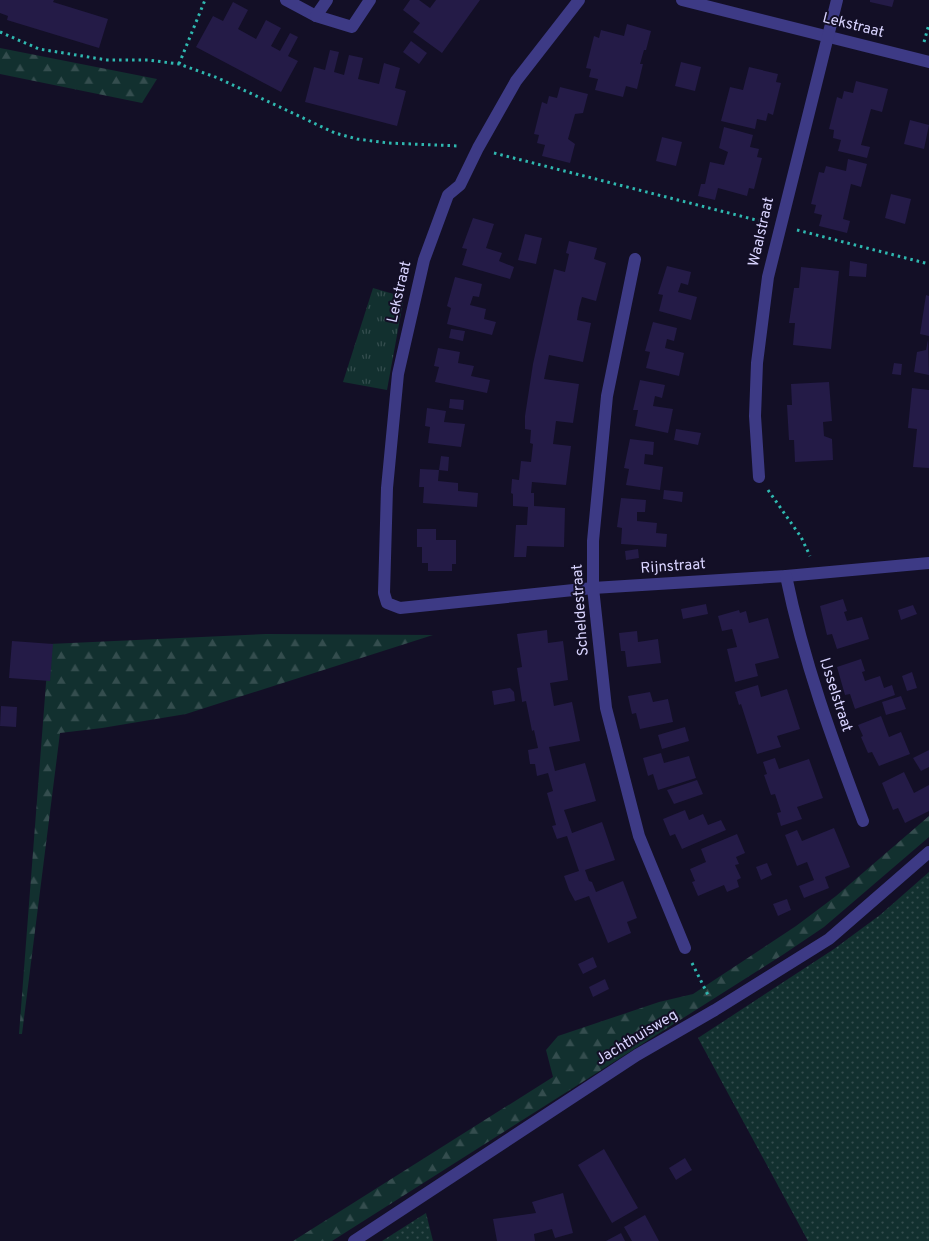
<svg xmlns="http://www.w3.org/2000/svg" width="929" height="1241" font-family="Overpass,sans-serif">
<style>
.grass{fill:url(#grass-dots)}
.forest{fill:url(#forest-firs)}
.park{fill:url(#park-tufts)}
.building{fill:#241b47}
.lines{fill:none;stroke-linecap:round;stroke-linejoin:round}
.path{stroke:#2fb8b0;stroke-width:3;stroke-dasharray:2.5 4;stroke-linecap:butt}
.minor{stroke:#3d3a85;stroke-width:12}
.labels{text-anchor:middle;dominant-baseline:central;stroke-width:4;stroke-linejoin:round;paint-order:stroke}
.street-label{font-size:15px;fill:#d9d4ff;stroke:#130f26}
</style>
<defs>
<pattern id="grass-dots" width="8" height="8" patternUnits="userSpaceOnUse" patternTransform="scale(1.25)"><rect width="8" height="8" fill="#12302f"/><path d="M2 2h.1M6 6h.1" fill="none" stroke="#344d4e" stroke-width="1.8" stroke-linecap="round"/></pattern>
<pattern id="forest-firs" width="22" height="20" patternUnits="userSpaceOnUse" patternTransform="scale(1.25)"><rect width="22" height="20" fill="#12302f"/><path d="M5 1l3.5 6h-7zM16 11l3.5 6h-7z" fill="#344d4e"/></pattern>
<pattern id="park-tufts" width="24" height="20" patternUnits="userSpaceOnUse" patternTransform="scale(1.25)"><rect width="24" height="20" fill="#12302f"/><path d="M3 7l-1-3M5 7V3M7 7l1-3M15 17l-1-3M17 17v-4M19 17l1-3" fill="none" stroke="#344d4e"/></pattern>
</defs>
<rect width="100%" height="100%" fill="#130f26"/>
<g class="grass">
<polygon points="929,872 929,1241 808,1241 698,1038 834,949 880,915"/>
<polygon points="426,1213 433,1241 382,1241"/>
</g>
<g class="forest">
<polygon points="0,48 157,79 142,103 0,74"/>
<polygon points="266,634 433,635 186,714 102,728 60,733 22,1034 19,1034 49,644"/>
<polygon points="929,816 929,837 824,927 784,954 332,1241 293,1241 553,1077 546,1050 558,1036 659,1002 693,994 796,926 836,896"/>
</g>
<polygon class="park" points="373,288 404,297 387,390 343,382"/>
<g class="building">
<polygon points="0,0 54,0 53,2 108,19 99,48 7,20 8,16 0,13"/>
<polygon points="410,0 419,0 430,8 436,0 480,0 442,53 413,32 420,23 403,10"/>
<polygon points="870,0 894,0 892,7 870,2"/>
<polygon points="233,2 248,10 238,29 256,39 266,20 281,28 271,46 280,51 290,33 298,37 288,56 298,61 281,92 196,47 213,16 223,21"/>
<polygon points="627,24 651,31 646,50 644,50 640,64 643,64 637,89 626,86 623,97 595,90 598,79 589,77 591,69 586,68 594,36 599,38 601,30 624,36"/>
<polygon points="411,41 427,53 419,64 403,52"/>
<polygon points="330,50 339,52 334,72 344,75 349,55 363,58 358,79 379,84 384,63 400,68 395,88 406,91 397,126 305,102 314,67 325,70"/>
<polygon points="681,62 701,67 695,91 675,86"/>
<polygon points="749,67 778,74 776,82 781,83 773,115 768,113 766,121 757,119 755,129 721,121 730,87 743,90"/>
<polygon points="856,81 888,89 882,112 871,109 861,145 870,147 867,158 838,151 841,140 833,138 834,130 829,129 837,97 842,99 844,91 853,93"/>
<polygon points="560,87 588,94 583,113 575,114 568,139 575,144 570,163 542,156 545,145 537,143 539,135 534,134 542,102 547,104 549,96 557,98"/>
<polygon points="910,120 929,125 924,149 904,144"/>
<polygon points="724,127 753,135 750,147 759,149 757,157 762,158 754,189 749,188 747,196 718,188 715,200 698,196 701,184 705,184 710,162 724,165 728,152 719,148"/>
<polygon points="662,137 682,142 676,166 656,161"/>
<polygon points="848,159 867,164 861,187 851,184 843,219 850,221 847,233 819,226 822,215 814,213 816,205 811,204 819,172 824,173 826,166 846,171"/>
<polygon points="891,194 911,199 905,224 885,218"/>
<polygon points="473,218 494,224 486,248 502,253 499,261 514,267 510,279 462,265 467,249 462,248"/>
<polygon points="525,234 542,238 536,264 518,260"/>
<polygon points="569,241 597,248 594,259 606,263 596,301 582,297 579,308 577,320 591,323 583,362 549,355 544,379 579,384 573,423 556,421 553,444 571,446 566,485 532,482 531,493 534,493 534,506 565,508 564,547 527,546 526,557 514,557 516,525 527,525 528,507 513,506 513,494 511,493 512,479 519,480 521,461 531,462 533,444 530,443 531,430 525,429 525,416 533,364 554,269 565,272 569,254 566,253"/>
<polygon points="850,261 867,264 866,277 849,276"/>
<polygon points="667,266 691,272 688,285 681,283 678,292 697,297 691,320 659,311 663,295 658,294"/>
<polygon points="801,267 839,271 831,349 793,345 795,323 789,323 794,288 799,288"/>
<polygon points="455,277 482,284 479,297 473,296 470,305 486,309 484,319 496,322 492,335 447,324 451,308 447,306"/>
<polygon points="926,295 929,296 929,336 920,334"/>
<polygon points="653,322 677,328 674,341 667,339 665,348 684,353 679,376 646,368 650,352 645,351"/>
<polygon points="451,329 465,331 463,341 449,338"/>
<polygon points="928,340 929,375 914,372 917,352 926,350"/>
<polygon points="438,348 460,352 458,363 474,366 471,376 490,380 487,393 435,382 439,367 434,366"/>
<polygon points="894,363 902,364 901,375 892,374"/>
<polygon points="640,380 665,385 662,398 655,396 653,406 673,409 668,433 635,426 638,410 633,410"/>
<polygon points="829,382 832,421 823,422 824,436 832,439 833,460 795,462 794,440 789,440 787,405 792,405 791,384"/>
<polygon points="912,388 929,390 929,468 913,467 917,429 908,428"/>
<polygon points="450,399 464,400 463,410 449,408"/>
<polygon points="427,408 446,411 444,422 465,424 461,447 428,443 430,427 425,426"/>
<polygon points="676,429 701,433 698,445 674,440"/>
<polygon points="630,439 654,442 653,455 645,454 644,464 663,467 660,490 626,485 629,469 624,468"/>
<polygon points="441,456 449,457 448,471 439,470"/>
<polygon points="420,469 439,470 438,481 458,483 458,491 478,493 477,507 423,503 424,487 419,487"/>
<polygon points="664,490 683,492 682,502 663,499"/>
<polygon points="621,498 646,500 645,512 637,512 637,521 657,523 656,533 667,534 666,547 621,544 622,528 617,527"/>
<polygon points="417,529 436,529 436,540 456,540 456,564 452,564 452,571 428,571 428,563 422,563 422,547 417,547"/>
<polygon points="638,549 639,558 626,560 625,551"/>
<polygon points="843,599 847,611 844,612 847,621 862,617 869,639 837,649 832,634 827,635 820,606"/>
<polygon points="706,604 708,614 683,619 681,609"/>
<polygon points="913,605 917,614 901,620 898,610"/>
<polygon points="739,610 740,613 746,611 749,623 768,618 779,658 755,664 758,676 735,682 727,649 737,647 732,629 722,631 718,616"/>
<polygon points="547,630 548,643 563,641 568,680 550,683 554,706 572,702 580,741 549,747 555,771 585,763 596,801 564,810 568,821 572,833 602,822 615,860 585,870 589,881 592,882 596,892 623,881 637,918 627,922 631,933 608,943 589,896 575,901 569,890 564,876 579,871 567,836 557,839 552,826 556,825 547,793 553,791 548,773 537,776 535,764 530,764 528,750 538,748 534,730 532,731 526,701 522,702 522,701 517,668 522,667 517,634"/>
<polygon points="637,631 638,642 658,639 661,663 627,667 625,651 621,651 619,633"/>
<polygon points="12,641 53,644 50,681 9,678"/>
<polygon points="861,659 865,671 862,672 865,681 880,676 884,688 892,685 895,695 855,709 850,694 845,695 837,667"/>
<polygon points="912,672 917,688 907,691 902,676"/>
<polygon points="758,685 761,697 787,689 800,729 777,736 781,747 757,754 741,704 739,705 735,692"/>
<polygon points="510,688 514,692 515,701 494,705 492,691"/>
<polygon points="650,692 653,702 668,699 673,722 640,729 636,713 632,714 628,696"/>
<polygon points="901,696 906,709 886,715 882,702"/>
<polygon points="1,706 17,707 16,727 0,726"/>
<polygon points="881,716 889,737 901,732 910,754 879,766 872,752 868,753 861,737 863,736 858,725"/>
<polygon points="685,727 689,741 662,749 658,735"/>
<polygon points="929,750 929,767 921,771 913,758"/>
<polygon points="661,753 664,763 689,756 696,778 658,790 653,774 648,776 643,758"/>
<polygon points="775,758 779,769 809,759 823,798 797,807 802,819 781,826 777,813 781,812 775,794 771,795 764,775 767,774 763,762"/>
<polygon points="904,772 914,793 929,785 929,811 905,823 898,808 893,810 882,783"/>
<polygon points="697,780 703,794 674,804 667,790"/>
<polygon points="685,810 689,820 703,814 708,825 721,820 726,830 682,849 675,834 670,836 663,819"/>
<polygon points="834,828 850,867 825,877 829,888 804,898 799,886 814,880 807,862 797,866 785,835 797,830 802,841"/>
<polygon points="737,834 745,853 736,857 739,864 735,865 741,878 737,880 739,887 727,892 724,885 698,896 692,882 695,881 690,869 706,862 701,849"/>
<polygon points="767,863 772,875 761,880 756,867"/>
<polygon points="787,899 791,910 778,916 773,904"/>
<polygon points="593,957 597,967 583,974 578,964"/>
<polygon points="605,979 609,989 593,997 589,987"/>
<polygon points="604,1149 638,1208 612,1223 578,1165"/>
<polygon points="685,1158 692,1170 676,1180 669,1168"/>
<polygon points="563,1193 573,1233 555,1238 552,1229 534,1234 535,1241 497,1241 493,1219 536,1213 532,1202"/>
<polygon points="645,1215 659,1241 632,1241 624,1227"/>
<polygon points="621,1233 625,1241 606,1241"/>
</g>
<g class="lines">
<g class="path">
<polyline points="0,32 39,49 107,60 148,60 179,64 218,78 335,133 357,139 388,143 459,146"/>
<polyline points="924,42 929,24"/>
<polyline points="179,64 205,0"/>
<polyline points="494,153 764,222"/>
<polyline points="797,230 929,264"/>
<polyline points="768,490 801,537 810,556"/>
<polyline points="692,963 708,995"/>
</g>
<g class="minor">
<polyline points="286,0 316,16 352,27 370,0"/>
<polyline points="579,0 516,81 478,148 460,185 448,195 424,260 398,374 387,488 384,593 387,603 400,608 593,588 786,576 929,563"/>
<polyline points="682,0 929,62"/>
<polyline points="316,16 327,0"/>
<polyline points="635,259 607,396 593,541 593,588 606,708 639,836 685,948"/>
<polyline points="759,477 755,416 757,363 768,277 837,0"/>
<path d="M 786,576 C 804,663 832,739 863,821"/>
<polyline points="354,1241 637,1055 715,1010 829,939 929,852"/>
</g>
</g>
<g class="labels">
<g class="street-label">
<text transform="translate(853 26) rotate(14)">Lekstraat</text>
<text transform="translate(762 232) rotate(-77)">Waalstraat</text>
<text transform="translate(400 292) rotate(-77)">Lekstraat</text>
<text transform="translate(673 567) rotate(-4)">Rijnstraat</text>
<text transform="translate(581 610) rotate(-94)">Scheldestraat</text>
<text transform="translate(835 695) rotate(72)">IJsselstraat</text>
<text transform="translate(637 1038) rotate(-31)">Jachthuisweg</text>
</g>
</g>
</svg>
